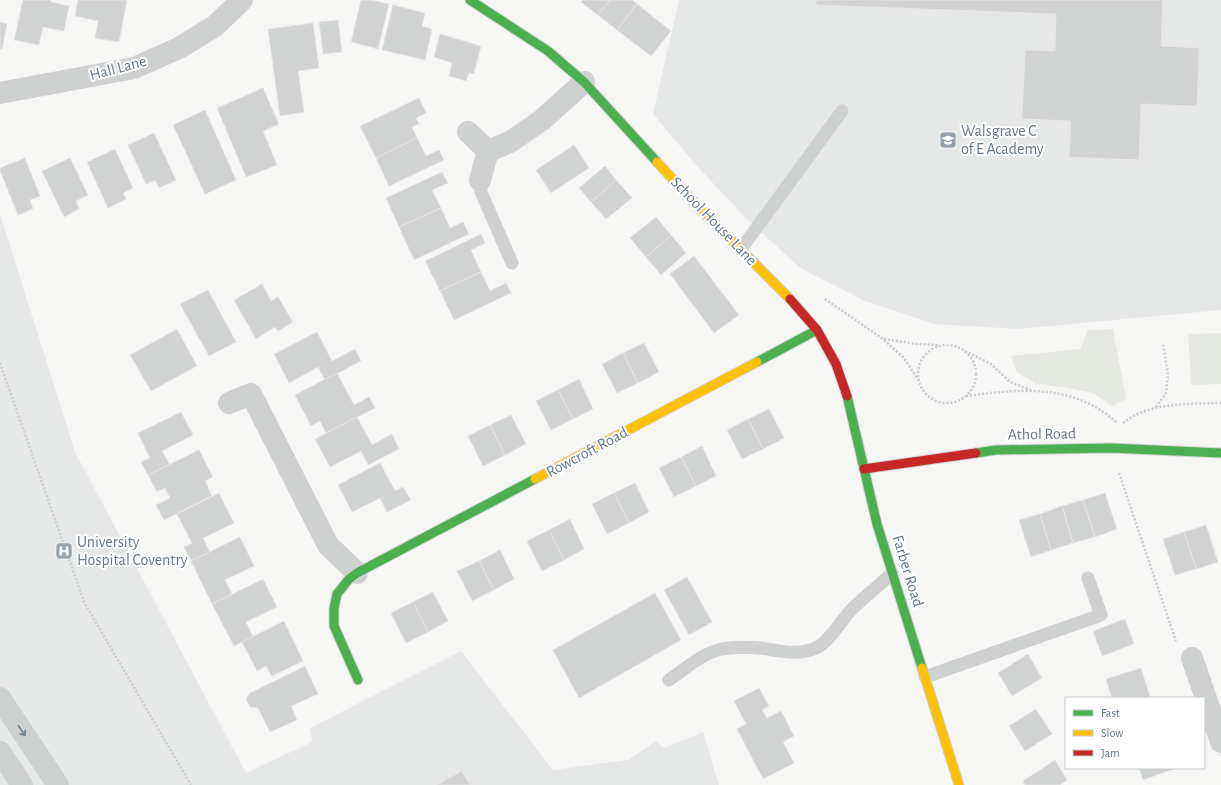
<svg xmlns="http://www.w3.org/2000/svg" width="1221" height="785" font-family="'Alegreya Sans',sans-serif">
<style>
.built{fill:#e6e8e7}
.green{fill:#e6e9e2}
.building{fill:#d1d2d2;stroke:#e5e5e4}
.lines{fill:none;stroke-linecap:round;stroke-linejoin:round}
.fast-casing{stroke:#d1d3d4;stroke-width:11}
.slow-casing{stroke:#d1d3d4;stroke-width:11}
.jam-casing{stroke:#d1d3d4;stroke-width:11}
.path{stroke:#cccdce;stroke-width:2.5;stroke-dasharray:2 2;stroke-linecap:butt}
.lane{stroke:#cfd1d1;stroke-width:13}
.street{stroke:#cfd1d1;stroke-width:22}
.fast{stroke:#4caf50;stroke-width:9}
.slow{stroke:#ffc107;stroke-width:9}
.jam{stroke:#c62828;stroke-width:9}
.oneway{stroke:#6f7f8e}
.labels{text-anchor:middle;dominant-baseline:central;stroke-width:4;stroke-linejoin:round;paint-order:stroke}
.street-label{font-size:16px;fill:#647687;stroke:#fff}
.poi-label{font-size:16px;fill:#647687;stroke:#fff;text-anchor:start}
</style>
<rect width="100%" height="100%" fill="#f6f6f4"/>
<g class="built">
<polygon points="679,0 1221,0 1221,310 1018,329 934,324 865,301 800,268 744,216 696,165 653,114"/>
<polygon points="0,214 75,452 246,773 312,742 310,728 461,651 553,770 628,760 656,741 664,748 703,732 719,785 0,785"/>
</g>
<g class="green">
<polygon points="1113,329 1126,399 1112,406 1093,393 1068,388 1036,384 1017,372 1011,356 1080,349 1088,330"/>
<polygon points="1221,333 1221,384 1191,385 1188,334"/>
</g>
<g class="building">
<polygon points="23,0 51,0 51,2 69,6 64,31 43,27 39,45 14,40"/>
<polygon points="78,0 127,0 119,42 95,38 98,21 75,16"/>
<polygon points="361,0 371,0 389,4 378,49 351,42"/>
<polygon points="583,0 610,0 598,15 581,2"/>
<polygon points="610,0 632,0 637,4 617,30 598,15"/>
<polygon points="816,0 1163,0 1161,46 1199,48 1197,106 1141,104 1139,160 1069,157 1071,121 1022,119 1025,50 1055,51 1056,14 816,5"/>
<polygon points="637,4 671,31 651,56 617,30"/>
<polygon points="393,5 425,13 422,26 432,29 425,60 382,50"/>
<polygon points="338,20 342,52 323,54 319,22"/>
<polygon points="0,22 7,24 2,49 0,49"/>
<polygon points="313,23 319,68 298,71 304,112 280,116 268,29"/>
<polygon points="440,34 481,46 474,74 469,73 466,81 449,76 452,63 434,57"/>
<polygon points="263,88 279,124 263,131 277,165 246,177 217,108"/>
<polygon points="419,98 426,113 416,118 419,124 412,127 417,138 376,158 360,126"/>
<polygon points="205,110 236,180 205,194 173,125"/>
<polygon points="154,133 176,180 159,188 155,180 146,184 128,145"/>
<polygon points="417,138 426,156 439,150 444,160 389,186 376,158"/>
<polygon points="574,145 589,168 551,193 536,170"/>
<polygon points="115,149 133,188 123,193 126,199 108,208 87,162"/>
<polygon points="25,158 40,196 30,200 33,209 18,215 0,171 0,168"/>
<polygon points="70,158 88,195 76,201 79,209 64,217 42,171"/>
<polygon points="605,166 616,180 591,202 579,188"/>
<polygon points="442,172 448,183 432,190 441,208 399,227 386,198"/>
<polygon points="616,180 632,198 606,219 591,202"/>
<polygon points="441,208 450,228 463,222 469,234 414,260 399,227"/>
<polygon points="656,217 671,235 646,257 630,238"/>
<polygon points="481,234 485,243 471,250 481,272 440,291 425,261"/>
<polygon points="671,235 686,253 661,275 646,257"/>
<polygon points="694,256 739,315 714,333 670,274"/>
<polygon points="481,272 490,291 506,283 511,293 454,320 440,291"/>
<polygon points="262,284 271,301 278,297 293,322 278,331 275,327 256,339 234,300"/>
<polygon points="208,290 236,342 209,356 180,304"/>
<polygon points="177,329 197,366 151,391 130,355"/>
<polygon points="317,332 332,361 355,349 361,361 325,380 318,367 289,383 274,354"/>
<polygon points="644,343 659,372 638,383 623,353"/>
<polygon points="623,353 638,383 617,393 602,364"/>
<polygon points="337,373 354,405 369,397 375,408 326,433 320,421 311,426 295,395"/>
<polygon points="579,379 593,409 573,419 558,390"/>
<polygon points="558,390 573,419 551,430 536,401"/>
<polygon points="769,409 784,438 763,449 748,419"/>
<polygon points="181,412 193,435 162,451 170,465 148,475 141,462 150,458 138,433"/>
<polygon points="511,415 526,444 505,455 490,425"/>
<polygon points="357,417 372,445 392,434 399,449 368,465 361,451 330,467 315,439"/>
<polygon points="748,419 763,449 742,459 727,430"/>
<polygon points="490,425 505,455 483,466 468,436"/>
<polygon points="702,446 716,476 696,486 681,457"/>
<polygon points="199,450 213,477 205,481 212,496 164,520 156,505 170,498 165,488 157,492 148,475"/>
<polygon points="681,457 696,486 674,497 659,468"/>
<polygon points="380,463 395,491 403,487 411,500 387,512 380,498 352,512 338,485"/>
<polygon points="635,483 649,512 629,523 614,493"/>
<polygon points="219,493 234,523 203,538 210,552 191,561 184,547 192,543 177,514"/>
<polygon points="614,493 629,523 607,534 592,504"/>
<polygon points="1105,493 1117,529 1095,537 1083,500"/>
<polygon points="1083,500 1095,537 1073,543 1062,506"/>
<polygon points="1062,506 1073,543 1051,550 1040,514"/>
<polygon points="1040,514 1051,550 1031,557 1019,520"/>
<polygon points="570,519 584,549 564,560 549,530"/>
<polygon points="1206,525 1218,562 1196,569 1184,532"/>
<polygon points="549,530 564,560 542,571 527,541"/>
<polygon points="1184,532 1196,569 1175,575 1163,539"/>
<polygon points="240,537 254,566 225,580 232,594 212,604 191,561"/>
<polygon points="500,550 514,579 494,590 479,561"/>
<polygon points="479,561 494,590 472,601 457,571"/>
<polygon points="687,577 712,622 689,635 664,590"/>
<polygon points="263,579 277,607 246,622 253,637 234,646 212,604"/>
<polygon points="433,592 448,621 428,632 413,602"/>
<polygon points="655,593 681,640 579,698 553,650"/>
<polygon points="413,602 428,632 406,643 391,613"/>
<polygon points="1125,619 1134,644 1102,656 1093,631"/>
<polygon points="284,621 303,661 272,676 266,666 257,671 242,642"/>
<polygon points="1028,654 1042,678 1012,696 998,673"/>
<polygon points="305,666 318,694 291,706 297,720 270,732 258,708 250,707 246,699 250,693"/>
<polygon points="1141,668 1150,697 1146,698 1112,698 1106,679"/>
<polygon points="759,688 769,706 762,710 767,718 781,711 794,736 783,742 794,763 763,779 737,729 746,724 734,701"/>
<polygon points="1036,709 1052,734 1025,751 1009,726"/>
<polygon points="1055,760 1067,780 1060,785 1025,785 1023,781"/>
<polygon points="1139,768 1177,768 1143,780"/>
<polygon points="462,771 470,785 436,785"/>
</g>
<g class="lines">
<defs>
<g id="fast">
<polyline points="470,0 548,51 584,82 657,162"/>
<polyline points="757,362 817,330"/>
<polyline points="847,396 877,524 922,668"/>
<polyline points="976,453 996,450 1111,448 1221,453"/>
<polyline points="358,680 334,626 334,608 337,594 349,579 357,573 535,479"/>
</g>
<g id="slow">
<polyline points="657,162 705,214 790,299"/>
<polyline points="535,479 757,362"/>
<polyline points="922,668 959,785"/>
</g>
<g id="jam">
<polyline points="790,299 817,330 836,364 847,396"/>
<polyline points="864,469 976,453"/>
</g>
</defs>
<use href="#fast" class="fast-casing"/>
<use href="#slow" class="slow-casing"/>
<use href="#jam" class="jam-casing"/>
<g class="path">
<polyline points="825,299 883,339 904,358 919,381"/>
<polyline points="884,339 917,344 938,345"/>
<circle cx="947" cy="374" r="29"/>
<polyline points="965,351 991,364 1010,382 1030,390"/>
<polyline points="0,363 84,602 191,785"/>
<path d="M 966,396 C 1019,389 1073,383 1116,422"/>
<polyline points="1156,407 1166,393 1168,375 1163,343"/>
<path d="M 1123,423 C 1149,402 1189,404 1221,403"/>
<polyline points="1119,473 1176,641"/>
</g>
<g class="lane">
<polyline points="480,180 481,192 512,263"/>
<polyline points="741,249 842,111"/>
<polyline points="925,677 1101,615 1088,578"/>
<path d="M 669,680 C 685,669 702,653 722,649 C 734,647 749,647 761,648 C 781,651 797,656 816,648 C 828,643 842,620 851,610 C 864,597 879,586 892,573"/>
</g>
<g class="street">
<polyline points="0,93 134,68 179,48 215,26 242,0"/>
<polyline points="468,132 488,151 480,180"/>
<polyline points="488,151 510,142 542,120 584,82"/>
<polyline points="229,403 251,394 328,545 357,573"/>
<polyline points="1192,658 1221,742"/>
<polyline points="0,698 58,785"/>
<polyline points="0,752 22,785"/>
</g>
<use href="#fast" class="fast"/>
<use href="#slow" class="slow"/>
<use href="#jam" class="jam"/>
</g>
<defs><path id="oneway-shaft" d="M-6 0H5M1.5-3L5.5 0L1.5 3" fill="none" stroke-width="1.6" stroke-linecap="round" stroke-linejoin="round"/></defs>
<use class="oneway" href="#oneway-shaft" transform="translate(22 731) rotate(56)"/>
<defs>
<symbol id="school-square" viewBox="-11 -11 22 22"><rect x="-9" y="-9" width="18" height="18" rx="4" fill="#97a3ad" stroke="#fff"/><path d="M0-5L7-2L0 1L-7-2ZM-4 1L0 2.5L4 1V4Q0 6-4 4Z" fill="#fff"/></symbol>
<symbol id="hospital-square" viewBox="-11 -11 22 22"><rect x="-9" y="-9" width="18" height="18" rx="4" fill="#97a3ad" stroke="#fff"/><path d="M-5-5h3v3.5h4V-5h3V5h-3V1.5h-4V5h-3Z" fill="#fff"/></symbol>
</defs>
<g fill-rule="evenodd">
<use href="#school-square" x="938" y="130" width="20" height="20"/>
<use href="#hospital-square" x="54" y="541" width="20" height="20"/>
</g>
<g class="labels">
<g class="street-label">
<text transform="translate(118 68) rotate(-15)">Hall Lane</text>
<text transform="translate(714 221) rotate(46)">School House Lane</text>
<text transform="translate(1042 434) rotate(-1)">Athol Road</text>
<text transform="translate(587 452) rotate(-28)">Rowcroft Road</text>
<text transform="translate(908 571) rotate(73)">Farber Road</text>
</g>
<g class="poi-label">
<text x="961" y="131">Walsgrave C<tspan x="961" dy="18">of E Academy</tspan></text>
<text x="77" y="542">University<tspan x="77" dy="18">Hospital Coventry</tspan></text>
</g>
</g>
<rect x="1065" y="697" width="140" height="72" fill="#ffffff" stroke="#c1c8cf"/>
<rect x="1073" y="710" width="20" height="6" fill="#4caf50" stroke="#c1c8cf"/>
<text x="1101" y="717" font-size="12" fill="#647687">Fast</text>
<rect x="1073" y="730" width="20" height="6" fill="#ffc107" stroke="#c1c8cf"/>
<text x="1101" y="737" font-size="12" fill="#647687">Slow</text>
<rect x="1073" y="750" width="20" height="6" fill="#c62828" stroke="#c1c8cf"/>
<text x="1101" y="757" font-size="12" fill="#647687">Jam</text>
</svg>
